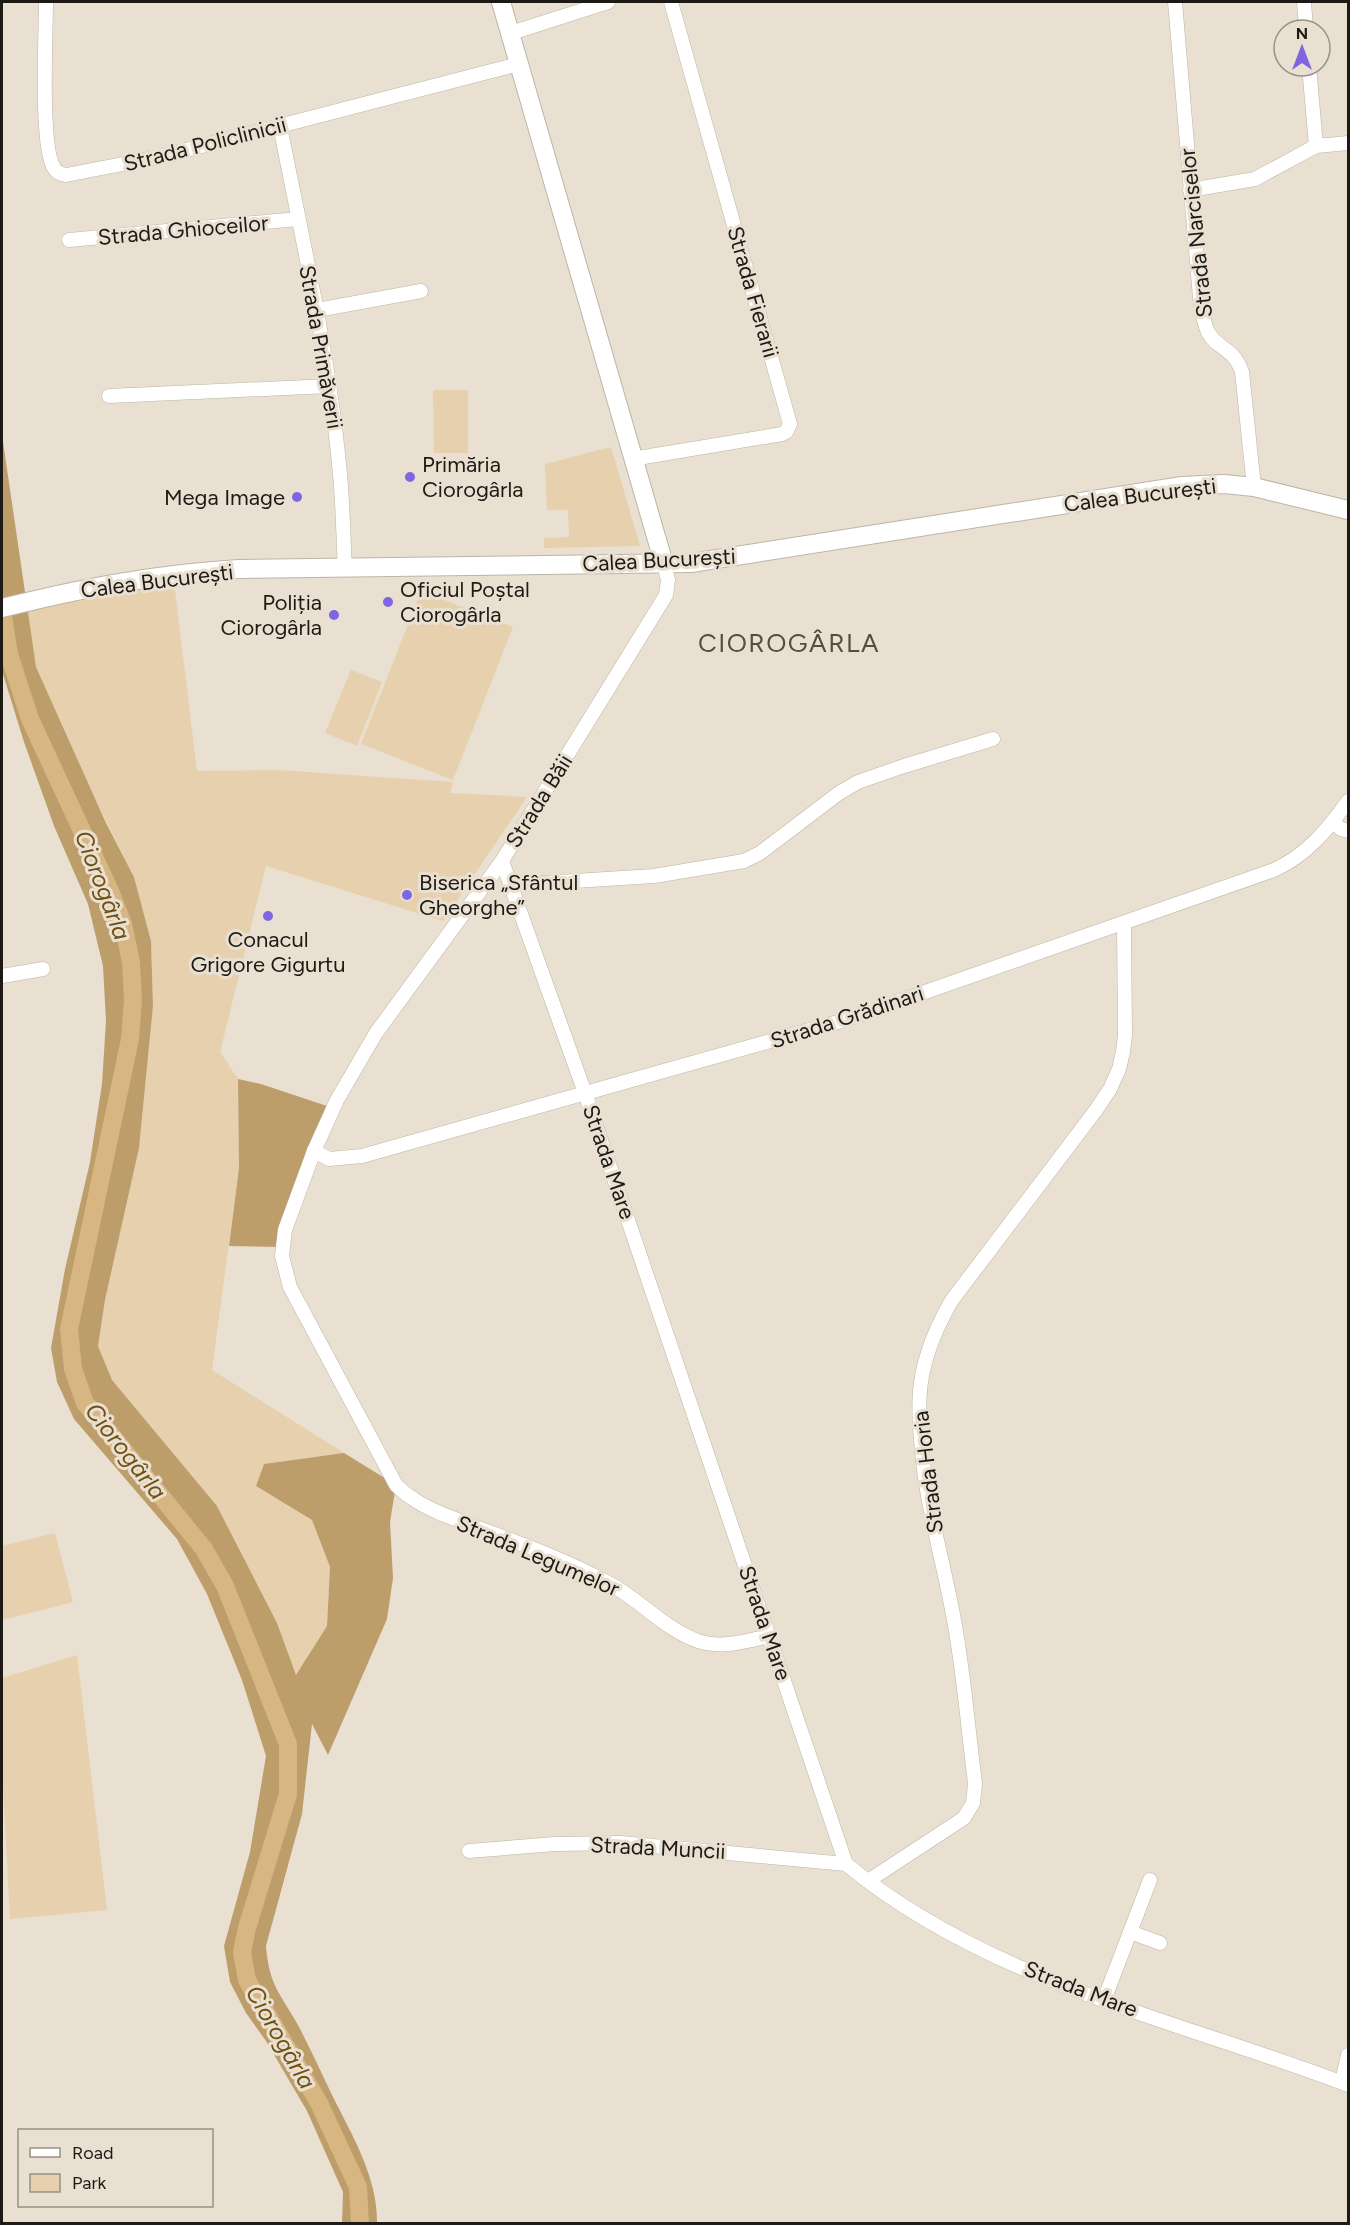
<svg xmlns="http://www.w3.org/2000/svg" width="1350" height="2225" font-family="Figtree,sans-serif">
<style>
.green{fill:#e6d0ad}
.forest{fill:#bd9d6a}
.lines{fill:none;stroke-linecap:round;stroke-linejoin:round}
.river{stroke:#d7b682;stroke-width:18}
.minor-casing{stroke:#bdb4a7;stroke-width:15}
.major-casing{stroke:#bdb4a7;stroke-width:20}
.minor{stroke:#fff;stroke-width:14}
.major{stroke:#fff;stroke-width:18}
.poi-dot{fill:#7e65e1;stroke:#e9e0d2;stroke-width:2}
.labels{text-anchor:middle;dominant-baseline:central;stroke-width:6;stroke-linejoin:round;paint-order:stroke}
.street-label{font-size:22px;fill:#1d1a15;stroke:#e9e0d2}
.poi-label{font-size:22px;fill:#1d1a15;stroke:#e9e0d2;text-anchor:start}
.water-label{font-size:24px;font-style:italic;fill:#705012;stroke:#e9e0d2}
.quarter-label{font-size:26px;letter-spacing:1.5px;fill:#544d41;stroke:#e9e0d2}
</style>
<rect width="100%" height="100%" fill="#e9e0d2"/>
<g class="green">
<polygon points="433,390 468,390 468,453 434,453"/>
<polygon points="611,447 640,546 544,548 544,538 569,537 568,510 547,510 545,464"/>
<polygon points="174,582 197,771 278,770 453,782 450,793 527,797 443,921 266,866 220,1052 238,1079 239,1168 212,1370 344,1453 264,1464 256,1486 312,1520 330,1567 327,1626 296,1676 277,1623 217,1506 112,1380 98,1346 105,1300 139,1148 153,1006 151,941 134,877 94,797 36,667 27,611 102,593"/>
<polygon points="421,591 513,627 453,780 361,744"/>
<polygon points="351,670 382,682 357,746 325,733"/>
<polygon points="55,1533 73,1602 2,1620 2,1546"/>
<polygon points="77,1655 107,1910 10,1919 2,1767 2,1678"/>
</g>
<g class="forest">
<path d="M 2,435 L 36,667 L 106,823 L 134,877 L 151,941 L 153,1006 L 139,1148 L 105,1300 L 98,1346 L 112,1380 L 217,1506 L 277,1623 L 296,1675 L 327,1626 L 330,1567 L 312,1520 L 256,1486 L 264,1464 L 344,1453 L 396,1485 L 390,1522 L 393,1578 L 387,1619 L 328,1755 L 312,1724 L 302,1814 L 266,1946 C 269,1985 280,1993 298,2025 C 310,2048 321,2072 332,2095 C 352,2135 378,2178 377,2223 L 342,2223 L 343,2192 L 307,2111 L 266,2041 L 246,2013 L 230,1982 L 224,1946 L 250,1852 L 266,1756 L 242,1680 L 207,1594 L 177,1539 L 74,1419 L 57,1382 L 51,1348 L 65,1269 L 90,1162 L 102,1084 L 106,1021 L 103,966 L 88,904 L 54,826 L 24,742 L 2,671 Z"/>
<polygon points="238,1079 261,1084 333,1108 283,1247 229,1246 239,1168"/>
</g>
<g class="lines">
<polyline class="river" points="2,610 9,654 30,719 110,891 123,924 131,962 133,1000 130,1039 69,1329 73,1369 85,1403 204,1549 225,1586 288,1744 288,1794 247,1928 242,1952 247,1980 319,2103 358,2187 360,2224"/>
<defs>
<g id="minor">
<path d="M 46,2 C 46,33 40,146 54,168 C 57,173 61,174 66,175 L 159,157 L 519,64"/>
<path d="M 1175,2 L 1200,298 C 1202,309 1203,322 1208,332 C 1217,350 1233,346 1242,372 L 1254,487"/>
<polyline points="1304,2 1306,30"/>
<polyline points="511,33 608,2"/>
<polyline points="1309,66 1316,146"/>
<path d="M 280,126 C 302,238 328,350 339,464 C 343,499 343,534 345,569"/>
<polyline points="1190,190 1255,179 1316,146 1348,143"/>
<polyline points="69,240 298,219"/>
<polyline points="317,310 421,291"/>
<polyline points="109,396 330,386"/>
<polyline points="632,459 782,434 786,432 790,424 671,2"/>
<path d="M 664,564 L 668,580 L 666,595 L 502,861 L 376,1033 L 337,1100 L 314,1151 L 285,1230 L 282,1256 L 290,1287 L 396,1485 C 410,1499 424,1506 442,1514 C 498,1536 557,1555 610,1584 C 640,1600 666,1630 698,1641 C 722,1649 746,1641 769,1636"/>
<polyline points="1333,822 1341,829 1348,831"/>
<path d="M 502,861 L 585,1093 L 846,1864 C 989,1982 1178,2020 1348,2085"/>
<polyline points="511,885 654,876 744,861 760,853 839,793 858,782 904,766 993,739"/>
<polyline points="2,976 43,969"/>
<path d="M 314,1151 L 329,1159 L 362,1156 L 845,1020 L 1274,870 C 1307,855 1328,829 1348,801"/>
<polyline points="469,1851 555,1844 621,1843 846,1864"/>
<path d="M 868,1881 L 964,1818 L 973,1803 L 975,1783 C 968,1729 964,1674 954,1620 C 943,1559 925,1502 921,1440 C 919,1419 918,1397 922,1376 C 927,1349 938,1324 952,1300 L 1096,1110 L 1110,1089 L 1119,1069 L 1123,1052 L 1125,1035 L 1124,923"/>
<polyline points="1130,1932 1160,1943"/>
<polyline points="1104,2000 1150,1880"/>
<polyline points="1342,2082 1348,2055"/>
</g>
<g id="major">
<polyline points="501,2 664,564"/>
<path d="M 2,608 C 83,588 155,574 239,569 L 691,563 L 1182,486 L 1224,484 L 1254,487 L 1348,510"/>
</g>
</defs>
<use href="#minor" class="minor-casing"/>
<use href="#major" class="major-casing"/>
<use href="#minor" class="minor"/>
<use href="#major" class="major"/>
</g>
<g class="poi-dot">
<circle cx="410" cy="477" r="6"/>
<circle cx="297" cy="497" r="6"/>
<circle cx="388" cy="602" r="6"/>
<circle cx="334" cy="615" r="6"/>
<circle cx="407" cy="895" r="6"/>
<circle cx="268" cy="916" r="6"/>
</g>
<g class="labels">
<g class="street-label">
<text transform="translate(205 144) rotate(-14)">Strada Policlinicii</text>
<text transform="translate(183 230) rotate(-5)">Strada Ghioceilor</text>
<text transform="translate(1196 233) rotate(-96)">Strada Narciselor</text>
<text transform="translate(753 292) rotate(74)">Strada Fierarii</text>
<text transform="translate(321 347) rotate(80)">Strada Primăverii</text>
<text transform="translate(1140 495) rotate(-7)">Calea București</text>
<text transform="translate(659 560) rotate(-3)">Calea București</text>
<text transform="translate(157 581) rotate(-7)">Calea București</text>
<text transform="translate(539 801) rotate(-58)">Strada Băii</text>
<text transform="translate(847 1017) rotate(-18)">Strada Grădinari</text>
<text transform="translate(609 1162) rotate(71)">Strada Mare</text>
<text transform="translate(928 1472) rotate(-97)">Strada Horia</text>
<text transform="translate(538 1556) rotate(23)">Strada Legumelor</text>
<text transform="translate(765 1623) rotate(71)">Strada Mare</text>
<text transform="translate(658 1848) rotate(3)">Strada Muncii</text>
<text transform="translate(1081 1989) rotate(21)">Strada Mare</text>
</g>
<g class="poi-label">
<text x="422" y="464">Primăria<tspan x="422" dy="25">Ciorogârla</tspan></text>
<text x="285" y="497" text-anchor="end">Mega Image</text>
<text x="400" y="589">Oficiul Poștal<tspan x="400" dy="25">Ciorogârla</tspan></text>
<text x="322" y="602" text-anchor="end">Poliția<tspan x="322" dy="25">Ciorogârla</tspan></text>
<text x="419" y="882">Biserica „Sfântul<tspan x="419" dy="25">Gheorghe”</tspan></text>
<text x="268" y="939" text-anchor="middle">Conacul<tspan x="268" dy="25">Grigore Gigurtu</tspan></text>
</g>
<g class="water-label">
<text transform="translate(103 885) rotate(69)">Ciorogârla</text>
<text transform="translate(126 1451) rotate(52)">Ciorogârla</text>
<text transform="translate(281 2037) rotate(60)">Ciorogârla</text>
</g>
<g class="quarter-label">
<text x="789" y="643">CIOROGÂRLA</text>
</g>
</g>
<rect width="1350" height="2225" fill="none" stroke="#1d1a15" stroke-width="6"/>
<rect x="18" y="2129" width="195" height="78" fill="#e9e0d2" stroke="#979186" stroke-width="1.5"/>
<rect x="30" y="2148" width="30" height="9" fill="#ffffff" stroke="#979186" stroke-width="1.5"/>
<text x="72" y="2159" font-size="18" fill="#1d1a15">Road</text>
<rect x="30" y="2174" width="30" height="18" fill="#e6d0ad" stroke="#979186" stroke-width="1.5"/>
<text x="72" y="2189" font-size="18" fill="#1d1a15">Park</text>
<g transform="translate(1302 48)"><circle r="28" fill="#e9e0d2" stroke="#979186" stroke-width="1.5"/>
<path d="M0-4.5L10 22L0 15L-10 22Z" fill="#7e65e1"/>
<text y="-9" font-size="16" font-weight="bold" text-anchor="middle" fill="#1d1a15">N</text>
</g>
</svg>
